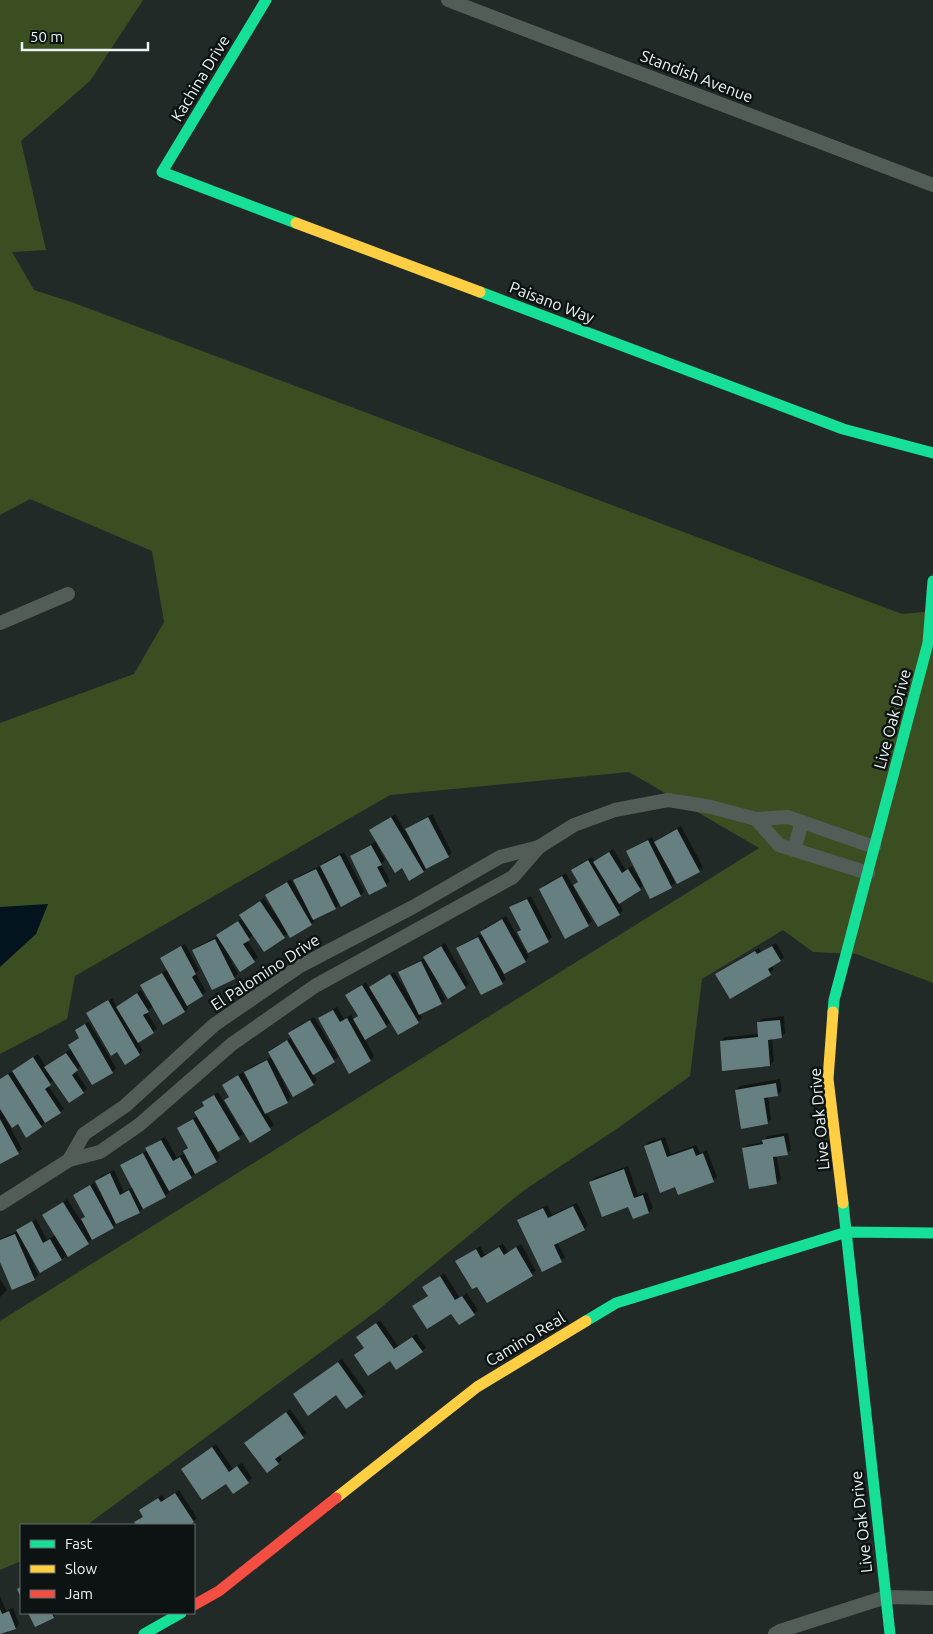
<svg xmlns="http://www.w3.org/2000/svg" width="933" height="1634" font-family="Ubuntu,sans-serif">
<style>
.green{fill:#3b4e22}
.water{fill:#03141f}
.shadow{fill:#0007}
.building{fill:#667f81}
.lines{fill:none;stroke-linecap:round;stroke-linejoin:round}
.street{stroke:#535d57;stroke-width:14}
.fast{stroke:#16e098;stroke-width:11}
.slow{stroke:#ffcf43;stroke-width:11}
.jam{stroke:#f24e42;stroke-width:11}
.labels{text-anchor:middle;dominant-baseline:central;stroke-width:5;stroke-linejoin:round;paint-order:stroke}
.street-label{font-size:16px;fill:#ebf4f2;stroke:#0d1312}
</style>
<rect width="100%" height="100%" fill="#222a28"/>
<polygon class="green" points="0,0 143,0 90,81 21,141 46,250 12,252 34,290 74,303 902,614 933,611 933,983 856,954 813,952 783,930 702,979 690,1076 618,1128 523,1191 378,1310 87,1525 21,1525 21,1561 0,1570 0,1321 759,848 629,772 390,795 75,976 67,1019 0,1054 0,723 134,674 164,622 152,551 30,499 0,515"/>
<polygon class="water" points="48,904 36,934 0,967 0,907"/>
<g class="shadow">
<polygon points="395,814 405,831 410,826 432,814 452,853 423,871 402,867 378,842 376,843 385,860 381,864 390,881 386,885 351,856 355,853 377,841 371,830"/>
<polygon points="681,826 703,867 699,871 671,874 675,883 671,886 650,897 644,885 618,902 623,910 619,914 576,887 574,888 592,921 588,925 540,889 544,885 566,873 573,886 579,881 573,870 576,866 592,857 595,862 613,849 626,870 632,866 636,873 638,872 628,851 632,848 652,837 655,843 660,838"/>
<polygon points="344,852 364,891 361,895 342,905 334,889 332,890 339,905 335,908 313,919 315,921 311,924 288,933 265,950 254,934 247,940 258,957 254,961 229,957 238,974 234,978 194,950 198,946 218,936 221,932 243,918 241,915 245,911 264,898 275,914 277,913 266,895 291,879 301,897 303,896 295,880 299,876 320,866 320,867 325,862"/>
<polygon points="531,896 552,937 548,941 526,952 529,957 525,961 503,973 506,979 502,983 458,948 461,945 482,934 482,932 485,928 506,916 525,950 527,949 522,929 511,908 515,904"/>
<polygon points="445,943 469,984 465,987 440,983 438,984 445,999 442,1003 420,1014 422,1018 418,1022 398,1033 391,1021 386,1026 365,1039 374,1056 371,1060 319,1019 337,1007 344,1019 351,1015 354,1020 359,1015 347,995 366,982 369,988 375,983 394,972 407,992 409,991 399,973 403,969 425,958 428,953"/>
<polygon points="776,943 784,957 772,966 774,970 731,998 721,971 759,948 761,952"/>
<polygon points="185,944 199,970 196,973 206,992 186,1004 188,1008 185,1011 153,1006 147,1012 157,1029 138,1042 143,1051 140,1054 118,1050 87,1014 112,998 117,1007 141,990 147,1000 149,999 142,986 168,969 161,958"/>
<polygon points="784,1016 785,1033 781,1037 772,1038 774,1061 770,1065 721,1041 725,1037 759,1034 758,1022 762,1019"/>
<polygon points="314,1017 338,1057 313,1074 317,1080 313,1084 294,1095 279,1070 278,1071 291,1098 287,1102 266,1112 274,1125 250,1141 226,1100 230,1096 223,1085 243,1072 246,1078 248,1077 245,1072 249,1068 272,1057 269,1052 273,1048 292,1037 290,1033 293,1029"/>
<polygon points="89,1022 116,1068 112,1072 82,1065 75,1071 87,1088 83,1092 54,1080 48,1085 64,1109 27,1136 18,1123 8,1118 6,1119 22,1149 0,1163 0,1079 38,1054 46,1067 72,1048 70,1045 80,1037 76,1031"/>
<polygon points="780,1079 782,1091 778,1094 768,1096 771,1119 768,1123 736,1090 740,1086"/>
<polygon points="218,1092 243,1134 217,1151 220,1157 216,1161 169,1190 169,1192 165,1196 144,1207 139,1212 116,1223 113,1227 67,1254 62,1259 29,1254 38,1275 34,1279 0,1259 0,1239 18,1231 21,1227 36,1219 47,1240 55,1235 43,1216 67,1199 81,1221 86,1216 75,1195 94,1183 99,1192 101,1191 96,1181 100,1177 114,1170 124,1192 133,1187 122,1165 126,1162 148,1150 147,1149 151,1145 165,1137 177,1158 185,1153 188,1148 179,1128 198,1115 196,1112 205,1105 204,1102"/>
<polygon points="788,1133 791,1150 787,1153 776,1155 781,1179 777,1183 743,1149 747,1145 764,1142 767,1136"/>
<polygon points="665,1137 671,1154 696,1145 700,1153 707,1150 717,1177 713,1181 676,1186 645,1146 649,1142"/>
<polygon points="628,1166 638,1195 647,1192 653,1208 649,1212 633,1218 629,1206 590,1182 594,1178"/>
<polygon points="577,1203 588,1225 584,1229 557,1242 565,1257 561,1261 519,1221 523,1217 547,1205 552,1215"/>
<polygon points="503,1244 508,1252 521,1244 536,1271 487,1301 461,1258 480,1246 485,1255"/>
<polygon points="444,1273 460,1298 467,1293 478,1310 474,1314 414,1306 429,1295 424,1287"/>
<polygon points="0,1279 7,1290 0,1297"/>
<polygon points="380,1320 398,1346 416,1334 426,1348 422,1351 390,1359 358,1337"/>
<polygon points="342,1359 366,1392 362,1396 337,1394 294,1394"/>
<polygon points="290,1409 307,1433 279,1455 282,1460 278,1463 250,1439"/>
<polygon points="216,1444 233,1469 242,1463 252,1478 248,1482 226,1482 182,1469"/>
<polygon points="179,1490 197,1518 194,1521 188,1525 138,1525 136,1522 144,1516 144,1507 162,1495 165,1499"/>
<polygon points="0,1596 6,1611 13,1608 19,1624 16,1628 0,1634"/>
<polygon points="29,1613 57,1613 53,1617 35,1625"/>
</g>
<g class="building">
<polygon points="391,817 424,872 409,881 402,868 395,873 369,830"/>
<polygon points="428,817 449,857 426,869 405,829"/>
<polygon points="677,829 700,872 677,884 654,842"/>
<polygon points="648,840 672,888 650,899 626,851"/>
<polygon points="371,845 382,865 377,867 387,886 369,895 350,856"/>
<polygon points="609,852 622,873 628,869 641,890 619,904 593,862"/>
<polygon points="340,855 361,896 341,907 320,866"/>
<polygon points="588,860 620,915 598,927 573,885 578,882 571,870"/>
<polygon points="316,869 336,909 313,920 293,880"/>
<polygon points="562,876 589,926 565,939 539,889"/>
<polygon points="287,882 312,925 290,938 265,895"/>
<polygon points="527,899 549,942 528,953 517,932 521,930 509,907"/>
<polygon points="260,901 285,938 264,952 239,915"/>
<polygon points="502,919 526,962 504,974 480,932"/>
<polygon points="238,921 250,940 243,944 255,962 240,972 216,935"/>
<polygon points="478,937 503,984 481,995 456,948"/>
<polygon points="215,939 235,979 212,990 192,950"/>
<polygon points="181,946 196,974 192,977 203,996 187,1006 160,958"/>
<polygon points="441,946 466,988 448,999 423,957"/>
<polygon points="772,946 781,961 768,969 771,975 730,999 715,974 755,951 757,954"/>
<polygon points="421,961 442,1004 419,1015 398,972"/>
<polygon points="162,973 185,1012 163,1025 140,985"/>
<polygon points="390,974 419,1023 398,1035 369,987"/>
<polygon points="362,985 387,1027 365,1040 353,1019 358,1016 345,995"/>
<polygon points="137,993 149,1012 143,1015 154,1033 138,1043 116,1007"/>
<polygon points="108,1000 140,1055 125,1065 117,1052 111,1056 86,1013"/>
<polygon points="333,1010 340,1022 347,1018 371,1061 349,1074 318,1018"/>
<polygon points="310,1020 335,1062 313,1075 288,1033"/>
<polygon points="780,1020 782,1038 768,1040 770,1066 722,1071 720,1041 758,1037 757,1022"/>
<polygon points="85,1024 113,1073 92,1085 68,1045 79,1038 75,1030"/>
<polygon points="287,1040 314,1085 293,1097 268,1052"/>
<polygon points="66,1053 78,1070 72,1075 84,1093 69,1103 44,1067"/>
<polygon points="33,1057 51,1085 45,1089 61,1113 45,1123 12,1071"/>
<polygon points="267,1060 288,1103 265,1114 244,1072"/>
<polygon points="8,1074 42,1127 26,1138 18,1124 12,1128 0,1109 0,1079"/>
<polygon points="238,1075 271,1130 250,1143 224,1100 229,1097 222,1085"/>
<polygon points="776,1083 778,1096 764,1098 768,1124 741,1129 735,1090"/>
<polygon points="214,1095 240,1139 218,1152 194,1112 204,1106 202,1102"/>
<polygon points="0,1119 19,1154 0,1164"/>
<polygon points="193,1119 217,1162 195,1174 183,1151 188,1148 177,1128"/>
<polygon points="784,1136 788,1155 773,1157 777,1184 749,1189 742,1148 763,1144 762,1140"/>
<polygon points="161,1140 173,1161 180,1157 192,1178 169,1191 145,1148"/>
<polygon points="661,1140 667,1157 693,1148 696,1156 703,1153 714,1182 678,1195 675,1187 660,1193 644,1146"/>
<polygon points="143,1153 166,1197 143,1209 120,1165"/>
<polygon points="624,1169 634,1198 643,1195 649,1213 633,1219 628,1207 602,1217 589,1182"/>
<polygon points="110,1173 120,1195 129,1190 140,1213 116,1224 95,1181"/>
<polygon points="90,1185 114,1228 92,1240 81,1219 85,1217 73,1195"/>
<polygon points="63,1202 89,1244 68,1257 42,1215"/>
<polygon points="573,1206 585,1230 554,1245 562,1262 542,1272 517,1220 543,1208 548,1218"/>
<polygon points="32,1221 43,1243 50,1239 62,1260 40,1273 16,1230"/>
<polygon points="15,1234 35,1280 12,1290 0,1262 0,1240"/>
<polygon points="499,1247 504,1255 516,1247 533,1276 487,1303 477,1287 472,1289 455,1261 476,1249 481,1258"/>
<polygon points="440,1276 455,1300 462,1296 475,1315 459,1325 451,1314 427,1329 412,1306 428,1296 422,1287"/>
<polygon points="376,1323 394,1349 412,1337 423,1352 396,1370 390,1361 368,1376 354,1355 364,1348 356,1337"/>
<polygon points="338,1362 363,1397 346,1409 336,1395 308,1416 293,1394"/>
<polygon points="286,1412 304,1438 275,1459 279,1464 267,1473 244,1443"/>
<polygon points="212,1447 229,1472 237,1466 249,1483 233,1494 226,1484 202,1500 181,1469"/>
<polygon points="175,1493 194,1522 190,1525 136,1525 134,1522 143,1517 139,1510 158,1498 161,1502"/>
<polygon points="21,1587 21,1598 17,1589"/>
<polygon points="0,1609 2,1614 9,1611 16,1629 0,1634"/>
<polygon points="28,1613 52,1613 54,1618 35,1627"/>
</g>
<g class="lines">
<g class="street">
<polyline points="448,0 933,185"/>
<polyline points="0,623 68,594"/>
<polyline points="794,850 802,822"/>
<polyline points="868,873 779,845 756,819 788,817 874,847"/>
<polyline points="69,1160 84,1134 125,1106 214,1025 300,966 413,907 500,857 539,847"/>
<polyline points="0,1204 69,1160 100,1152 139,1125 232,1044 315,986 513,877 539,847 574,825 615,810 668,800 711,807 756,819"/>
<polyline points="775,1634 780,1631 886,1597 933,1598"/>
</g>
<g class="fast">
<polyline points="266,0 162,172 296,223"/>
<polyline points="480,292 843,429 933,453"/>
<polyline points="833,1012 834,1000 928,643 933,581"/>
<polyline points="843,1203 890,1634"/>
<polyline points="586,1321 616,1303 847,1232 933,1233"/>
<polyline points="144,1634 181,1613"/>
</g>
<g class="slow">
<polyline points="296,223 480,292"/>
<polyline points="833,1012 828,1079 843,1203"/>
<polyline points="336,1498 477,1387 586,1321"/>
</g>
<polyline class="jam" points="194,1605 219,1591 336,1498"/>
</g>
<g class="labels">
<g class="street-label">
<text transform="translate(697 76) rotate(21)">Standish Avenue</text>
<text transform="translate(200 78) rotate(-59)">Kachina Drive</text>
<text transform="translate(552 302) rotate(21)">Paisano Way</text>
<text transform="translate(892 719) rotate(-75)">Live Oak Drive</text>
<text transform="translate(265 972) rotate(-33)">El Palomino Drive</text>
<text transform="translate(819 1119) rotate(-95)">Live Oak Drive</text>
<text transform="translate(525 1339) rotate(-31)">Camino Real</text>
<text transform="translate(861 1522) rotate(-96)">Live Oak Drive</text>
</g>
</g>
<rect x="20" y="1524" width="175" height="90" fill="#0d1312" stroke="#666d6c"/>
<rect x="30" y="1540" width="25" height="8" fill="#16e098" stroke="#666d6c"/>
<text x="65" y="1549" font-size="15" fill="#ebf4f2">Fast</text>
<rect x="30" y="1565" width="25" height="8" fill="#ffcf43" stroke="#666d6c"/>
<text x="65" y="1574" font-size="15" fill="#ebf4f2">Slow</text>
<rect x="30" y="1590" width="25" height="8" fill="#f24e42" stroke="#666d6c"/>
<text x="65" y="1599" font-size="15" fill="#ebf4f2">Jam</text>
<path d="M22 42v8h126v-8" fill="none" stroke="#ebf4f2" stroke-width="2.5"/>
<text x="30" y="42" font-size="15" fill="#ebf4f2" stroke="#0d1312" stroke-width="4" paint-order="stroke">50 m</text>
</svg>
